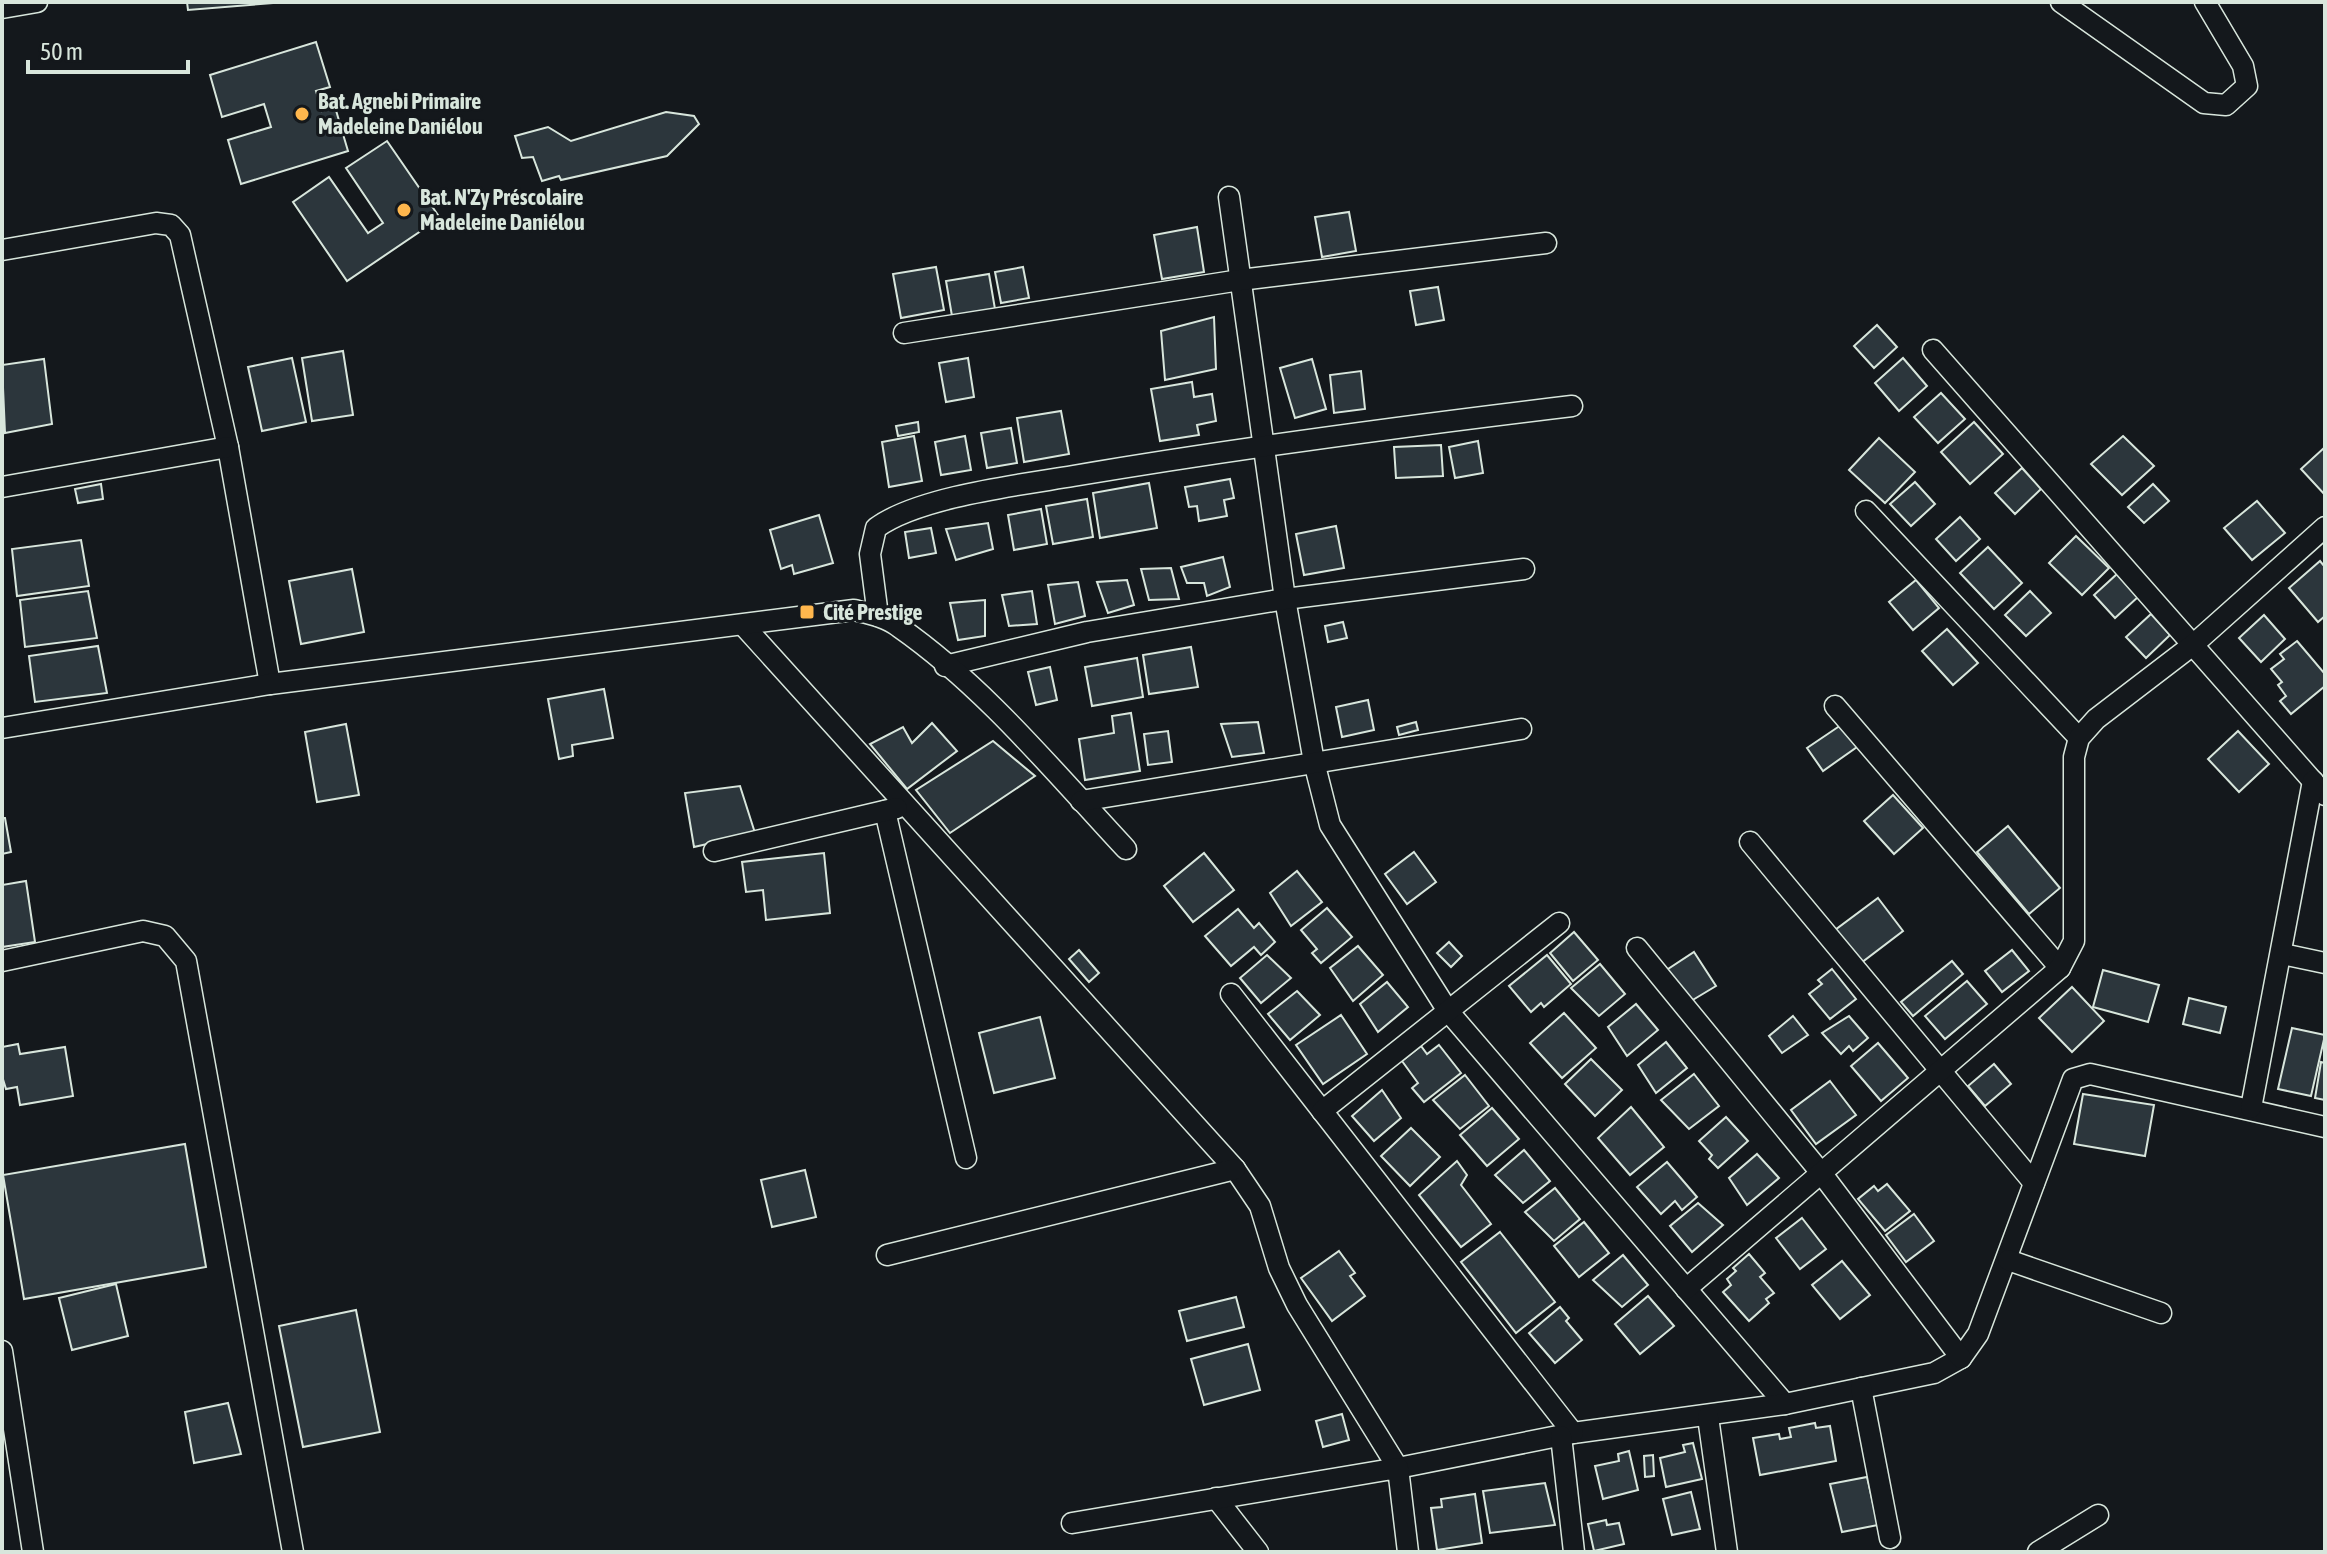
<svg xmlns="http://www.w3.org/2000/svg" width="2327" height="1554" font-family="'Asap Condensed',sans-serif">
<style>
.building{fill:#2c363c;stroke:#d8e6dc;stroke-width:2}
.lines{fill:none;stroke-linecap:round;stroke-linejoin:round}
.minor-casing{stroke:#d8e6dc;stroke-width:23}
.minor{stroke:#14181c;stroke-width:20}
.poi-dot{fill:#ffb74d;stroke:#14181c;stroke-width:3}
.labels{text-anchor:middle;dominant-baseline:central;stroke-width:6;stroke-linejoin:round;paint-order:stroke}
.poi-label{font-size:22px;font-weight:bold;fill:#d8e6dc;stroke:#14181c;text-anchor:start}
</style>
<rect width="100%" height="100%" fill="#14181c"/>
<g class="building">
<polygon points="187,2 286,2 188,10"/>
<polygon points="316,42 330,87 316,91 322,111 335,107 348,151 241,184 228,140 271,127 264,104 222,117 210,75"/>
<polygon points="666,112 694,116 699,124 667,156 561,180 559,176 542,181 533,157 522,158 515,136 548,127 571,141"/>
<polygon points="387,141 440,218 347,281 293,202 329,177 368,233 383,223 346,168"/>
<polygon points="1349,212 1356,251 1322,257 1315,217"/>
<polygon points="1197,227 1204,272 1162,279 1154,235"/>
<polygon points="936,267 944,310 901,318 893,274"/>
<polygon points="1023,267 1029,298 1001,303 995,272"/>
<polygon points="989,274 995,309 952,316 946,281"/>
<polygon points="1438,287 1444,320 1416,325 1410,291"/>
<polygon points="1214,317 1216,369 1165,380 1161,331"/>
<polygon points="1877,325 1897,347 1874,368 1854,346"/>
<polygon points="343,351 353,415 312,421 302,358"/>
<polygon points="292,358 306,422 262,431 248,367"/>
<polygon points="968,358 974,397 946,402 939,363"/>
<polygon points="1903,358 1927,386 1899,411 1875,383"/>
<polygon points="44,359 52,424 5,433 2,365"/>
<polygon points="1312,359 1326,409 1295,418 1280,368"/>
<polygon points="1361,371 1365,409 1334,413 1330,375"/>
<polygon points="1192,382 1194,397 1212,394 1216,421 1197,425 1199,435 1160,441 1151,389"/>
<polygon points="1941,393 1965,419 1938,443 1914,417"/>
<polygon points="1061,411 1069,454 1024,462 1017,418"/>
<polygon points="918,422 919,432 898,436 896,426"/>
<polygon points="1974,422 2003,454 1970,484 1941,452"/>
<polygon points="1011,428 1017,463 987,468 981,433"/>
<polygon points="914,436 922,481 889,487 882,442"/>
<polygon points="965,436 971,470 941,475 935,442"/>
<polygon points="2123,436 2154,466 2122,495 2091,464"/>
<polygon points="1879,438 1915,472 1885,503 1849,470"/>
<polygon points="1478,441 1483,473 1455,478 1449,447"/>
<polygon points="1441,445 1443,476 1396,478 1394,447"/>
<polygon points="2325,447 2325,495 2301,469"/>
<polygon points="2022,468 2041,489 2015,514 1995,493"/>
<polygon points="1230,479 1234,498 1224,500 1227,516 1199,521 1197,506 1189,507 1185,487"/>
<polygon points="1915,482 1935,504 1911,526 1890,504"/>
<polygon points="1149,483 1157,528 1100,538 1093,493"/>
<polygon points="101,484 103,499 78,503 75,489"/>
<polygon points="2153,484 2169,501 2144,523 2128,507"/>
<polygon points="1087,499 1093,537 1053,544 1046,506"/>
<polygon points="2257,501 2285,533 2252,560 2224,528"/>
<polygon points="1041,509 1047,544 1014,550 1008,515"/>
<polygon points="819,515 833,563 794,574 792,565 781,569 770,530"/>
<polygon points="1960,517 1980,539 1956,561 1936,539"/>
<polygon points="988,523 993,549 956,560 946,529"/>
<polygon points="1336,526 1344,568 1304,575 1296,534"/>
<polygon points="931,528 936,553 909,558 905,532"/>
<polygon points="2076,536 2109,568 2082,595 2049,563"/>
<polygon points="81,540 89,586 17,596 12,549"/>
<polygon points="1988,547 2022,583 1994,609 1960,573"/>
<polygon points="1223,557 1230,587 1207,596 1204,583 1187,583 1181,567"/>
<polygon points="2320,561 2325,567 2325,616 2318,622 2289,588"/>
<polygon points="1171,568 1179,599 1149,600 1141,569"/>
<polygon points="352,569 364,632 301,644 289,581"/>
<polygon points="2117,574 2138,597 2115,618 2094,595"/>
<polygon points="1127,580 1134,605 1108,613 1097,582"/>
<polygon points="1916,580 1939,608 1913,630 1889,602"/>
<polygon points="1078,582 1085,616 1055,624 1048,585"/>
<polygon points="88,591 97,638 25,647 20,600"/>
<polygon points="1032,591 1037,624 1009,626 1002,595"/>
<polygon points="2030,591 2051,613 2026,636 2005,615"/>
<polygon points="985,600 985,636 958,640 950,603"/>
<polygon points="2151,614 2170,635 2146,658 2126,637"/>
<polygon points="2264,615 2285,639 2261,662 2239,638"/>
<polygon points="1343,622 1347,638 1328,642 1325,626"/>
<polygon points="1947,629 1978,663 1953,685 1922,651"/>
<polygon points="2297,641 2325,674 2325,686 2291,714 2280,701 2286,696 2278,685 2282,682 2271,669 2284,659 2280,654"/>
<polygon points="98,646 107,693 35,702 29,656"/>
<polygon points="1191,647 1198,687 1149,694 1143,655"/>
<polygon points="1137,658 1143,697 1092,706 1085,667"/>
<polygon points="1050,667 1057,700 1036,705 1028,672"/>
<polygon points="604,689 613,738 572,745 573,756 559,759 548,699"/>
<polygon points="1368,700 1374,730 1342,737 1336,707"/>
<polygon points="1131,713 1140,771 1085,780 1079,739 1114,733 1112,716"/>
<polygon points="1258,722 1264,753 1232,757 1221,724"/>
<polygon points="1416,722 1418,730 1399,735 1397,727"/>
<polygon points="932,723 957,751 907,789 870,744 903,727 912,743"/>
<polygon points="346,724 359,795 317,802 305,732"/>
<polygon points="1841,725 1857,747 1823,771 1807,748"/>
<polygon points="1168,731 1172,762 1148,765 1144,734"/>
<polygon points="2238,731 2269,764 2239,792 2208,759"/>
<polygon points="993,741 1035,776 950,833 916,790"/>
<polygon points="740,786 755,833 694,847 685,793"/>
<polygon points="1893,795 1923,828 1894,854 1864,821"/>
<polygon points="2,818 5,818 11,852 2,854"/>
<polygon points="2008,826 2060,888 2029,914 1977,852"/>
<polygon points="1414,852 1436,882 1407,904 1385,874"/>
<polygon points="824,853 830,913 766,920 763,890 746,892 742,862"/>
<polygon points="1204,853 1234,890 1193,922 1164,886"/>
<polygon points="1297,871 1322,902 1291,926 1270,893"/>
<polygon points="26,881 35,942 2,947 2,885"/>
<polygon points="1878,898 1903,931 1857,966 1831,933"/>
<polygon points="1327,908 1352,937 1321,963 1312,953 1317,949 1301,930"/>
<polygon points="1238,909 1254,928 1259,923 1275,942 1261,955 1254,947 1231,966 1205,936"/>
<polygon points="1574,932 1598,960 1573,981 1550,953"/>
<polygon points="1449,942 1462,956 1451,967 1437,953"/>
<polygon points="1358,946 1383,975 1353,1001 1330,968"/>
<polygon points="1079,950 1099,973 1089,982 1069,959"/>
<polygon points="2012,950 2029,971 2002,992 1985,971"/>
<polygon points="1694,952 1716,986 1686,1004 1665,971"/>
<polygon points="1267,955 1291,978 1261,1003 1240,978"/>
<polygon points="1547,955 1571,984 1544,1007 1541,1003 1531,1012 1509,986"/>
<polygon points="1952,961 1963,974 1913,1016 1901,1002"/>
<polygon points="1600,964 1625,994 1599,1016 1571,988"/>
<polygon points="1832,969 1856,999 1830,1019 1809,994 1822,984 1818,980"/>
<polygon points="2103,970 2159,985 2148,1022 2093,1007"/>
<polygon points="1967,981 1987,1004 1945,1039 1925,1016"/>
<polygon points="1387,982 1408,1007 1378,1032 1360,1004"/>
<polygon points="2072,987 2104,1021 2072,1052 2039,1018"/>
<polygon points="1297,991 1320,1015 1290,1040 1268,1014"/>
<polygon points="2189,998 2226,1007 2220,1033 2183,1024"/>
<polygon points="1636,1004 1658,1030 1627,1056 1608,1027"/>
<polygon points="1564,1013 1596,1048 1562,1078 1530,1043"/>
<polygon points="1341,1015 1367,1054 1323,1084 1296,1045"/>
<polygon points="1793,1016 1808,1035 1782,1053 1769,1036"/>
<polygon points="1849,1016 1868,1038 1853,1051 1849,1046 1841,1054 1822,1033"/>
<polygon points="1040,1017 1055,1078 994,1093 979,1033"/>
<polygon points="2292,1028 2325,1035 2311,1096 2278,1089"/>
<polygon points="1666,1042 1687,1068 1656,1093 1638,1065"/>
<polygon points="1878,1043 1908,1078 1881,1101 1851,1066"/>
<polygon points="18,1044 20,1054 65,1047 73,1096 20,1105 17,1087 6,1089 2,1076 2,1047"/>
<polygon points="1439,1045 1461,1073 1424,1102 1412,1088 1418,1083 1402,1061 1421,1046 1427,1054"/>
<polygon points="1591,1059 1622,1090 1595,1116 1565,1084"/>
<polygon points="2321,1062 2325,1063 2325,1100 2315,1098"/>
<polygon points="1994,1064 2011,1084 1985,1106 1968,1086"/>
<polygon points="1694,1074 1719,1106 1689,1129 1661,1100"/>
<polygon points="1465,1075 1489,1106 1460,1129 1433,1100"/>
<polygon points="1830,1081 1856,1115 1816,1144 1791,1110"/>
<polygon points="1382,1090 1401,1118 1374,1141 1352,1116"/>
<polygon points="2083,1094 2154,1105 2145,1156 2074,1144"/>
<polygon points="1631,1107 1664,1147 1630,1175 1598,1138"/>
<polygon points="1492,1108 1519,1139 1487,1166 1460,1135"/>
<polygon points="1726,1117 1748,1141 1718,1168 1709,1159 1712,1155 1699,1141"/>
<polygon points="1411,1128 1440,1157 1410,1186 1381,1156"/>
<polygon points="185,1144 206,1267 24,1299 3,1175"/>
<polygon points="1524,1150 1550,1181 1523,1203 1495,1175"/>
<polygon points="1757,1154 1779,1178 1747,1205 1729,1178"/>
<polygon points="1457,1161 1467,1175 1461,1185 1491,1224 1461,1247 1419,1195"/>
<polygon points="1667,1162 1697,1197 1682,1210 1675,1201 1661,1214 1637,1187"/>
<polygon points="805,1170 816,1217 772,1227 761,1180"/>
<polygon points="1887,1184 1910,1211 1885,1231 1858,1199 1874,1186 1878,1191"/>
<polygon points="1555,1188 1580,1219 1554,1241 1525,1212"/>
<polygon points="1698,1203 1723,1225 1692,1252 1670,1226"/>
<polygon points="1914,1214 1934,1241 1906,1262 1886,1235"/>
<polygon points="1802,1218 1826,1249 1800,1269 1776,1238"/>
<polygon points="1584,1222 1609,1253 1579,1277 1554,1246"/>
<polygon points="1500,1232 1555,1302 1516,1333 1461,1262"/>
<polygon points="1339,1251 1355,1273 1350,1276 1365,1296 1332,1321 1301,1278"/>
<polygon points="1749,1254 1765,1273 1760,1277 1774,1293 1766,1299 1769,1303 1749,1321 1723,1292 1731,1285 1727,1279 1736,1271 1733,1268"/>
<polygon points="1623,1255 1648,1285 1622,1307 1593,1280"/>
<polygon points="1842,1261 1870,1295 1840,1319 1812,1285"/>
<polygon points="116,1284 128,1336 72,1350 59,1298"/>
<polygon points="1648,1296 1674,1326 1640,1354 1615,1324"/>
<polygon points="1236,1297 1244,1327 1187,1341 1179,1311"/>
<polygon points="1560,1307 1569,1318 1566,1321 1582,1340 1555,1363 1529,1333"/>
<polygon points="356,1310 380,1432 303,1447 279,1326"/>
<polygon points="1248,1344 1260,1390 1204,1405 1191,1359"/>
<polygon points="228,1403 241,1454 194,1463 185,1412"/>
<polygon points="1342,1414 1349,1440 1323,1447 1316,1421"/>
<polygon points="1815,1423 1816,1428 1830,1426 1836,1461 1760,1475 1753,1438 1779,1434 1780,1439 1791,1437 1789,1428"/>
<polygon points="1693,1443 1702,1479 1666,1487 1660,1458 1685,1452 1683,1445"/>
<polygon points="1629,1451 1638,1490 1603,1499 1595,1466 1619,1461 1618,1454"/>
<polygon points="1653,1455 1654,1476 1645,1477 1644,1456"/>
<polygon points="1867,1477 1878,1525 1842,1532 1830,1484"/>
<polygon points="1545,1483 1555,1525 1490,1533 1483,1491"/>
<polygon points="1691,1492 1700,1529 1672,1535 1663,1499"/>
<polygon points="1475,1494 1482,1543 1437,1550 1431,1508 1442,1507 1441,1499"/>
<polygon points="1606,1520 1607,1525 1619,1523 1624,1544 1594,1551 1588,1524"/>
</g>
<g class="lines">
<defs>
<g id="minor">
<polyline points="2061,2 2204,103 2226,105 2247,86 2243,66 2205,2"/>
<polyline points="2,8 37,2"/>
<polyline points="1229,197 1285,599 1314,762 1330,825 1448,1011 1785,1404"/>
<polyline points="2,250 156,223 171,225 180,235 228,447 270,684"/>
<polyline points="904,333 1240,280 1546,243"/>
<polyline points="1933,350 2325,795"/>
<polyline points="2,487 228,447"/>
<polyline points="1866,511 2079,738"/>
<path d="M 878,616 L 870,554 L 876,528 C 918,497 1019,485 1073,476 C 1239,448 1405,426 1572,406"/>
<polyline points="743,625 1235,1169 1260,1206 1279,1268 1297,1305 1398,1468 1573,1433 1785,1404 1934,1373 1961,1358 1978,1334 2073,1079 2090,1074 2325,1127"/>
<polyline points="945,666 1087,632 1285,599 1524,569"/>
<polyline points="1835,706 2060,968"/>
<path d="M 2,728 L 270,684 L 854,610 C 870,614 886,617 899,627 C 985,687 1055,773 1126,849"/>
<polyline points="1081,801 1521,729"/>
<polyline points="885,811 966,1158"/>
<polyline points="1750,842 2034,1183"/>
<polyline points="714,851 897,808"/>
<polyline points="1637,948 1822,1174 1961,1358"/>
<polyline points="2282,954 2325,963"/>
<polyline points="2,961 143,931 165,936 186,961 293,1552"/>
<polyline points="1231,994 1573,1433"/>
<polyline points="2251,1108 2313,781"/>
<polyline points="1322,1111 1559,923"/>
<polyline points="887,1255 1235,1169"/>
<polyline points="2008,1260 2161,1313"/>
<polyline points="1686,1289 2060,968 2074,941 2074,757 2079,738 2096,719 2194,644 2325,527"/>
<polyline points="2,1351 33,1552"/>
<polyline points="1861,1388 1890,1538"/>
<polyline points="1708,1417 1727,1552"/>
<polyline points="1561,1436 1574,1552"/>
<polyline points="1216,1498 1258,1552"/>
<polyline points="1072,1523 1398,1468 1408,1552"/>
<polyline points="2038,1552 2098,1515"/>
</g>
</defs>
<use href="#minor" class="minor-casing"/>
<use href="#minor" class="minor"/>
</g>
<g class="poi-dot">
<circle cx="302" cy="114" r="8"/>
<circle cx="404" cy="210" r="8"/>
<rect x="799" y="604" width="16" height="16" rx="4"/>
</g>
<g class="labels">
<g class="poi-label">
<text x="318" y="101">Bat. Agnebi Primaire<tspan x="318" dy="25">Madeleine Daniélou</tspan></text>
<text x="420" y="197">Bat. N'Zy Préscolaire<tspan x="420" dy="25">Madeleine Daniélou</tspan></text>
<text x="823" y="612">Cité Prestige</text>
</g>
</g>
<rect width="2327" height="1554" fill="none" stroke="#d8e6dc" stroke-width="8"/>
<path d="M28 60v12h160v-12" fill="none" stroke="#d8e6dc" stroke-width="4"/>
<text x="40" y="60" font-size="24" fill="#d8e6dc" stroke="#14181c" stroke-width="6" paint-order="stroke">50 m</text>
</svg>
